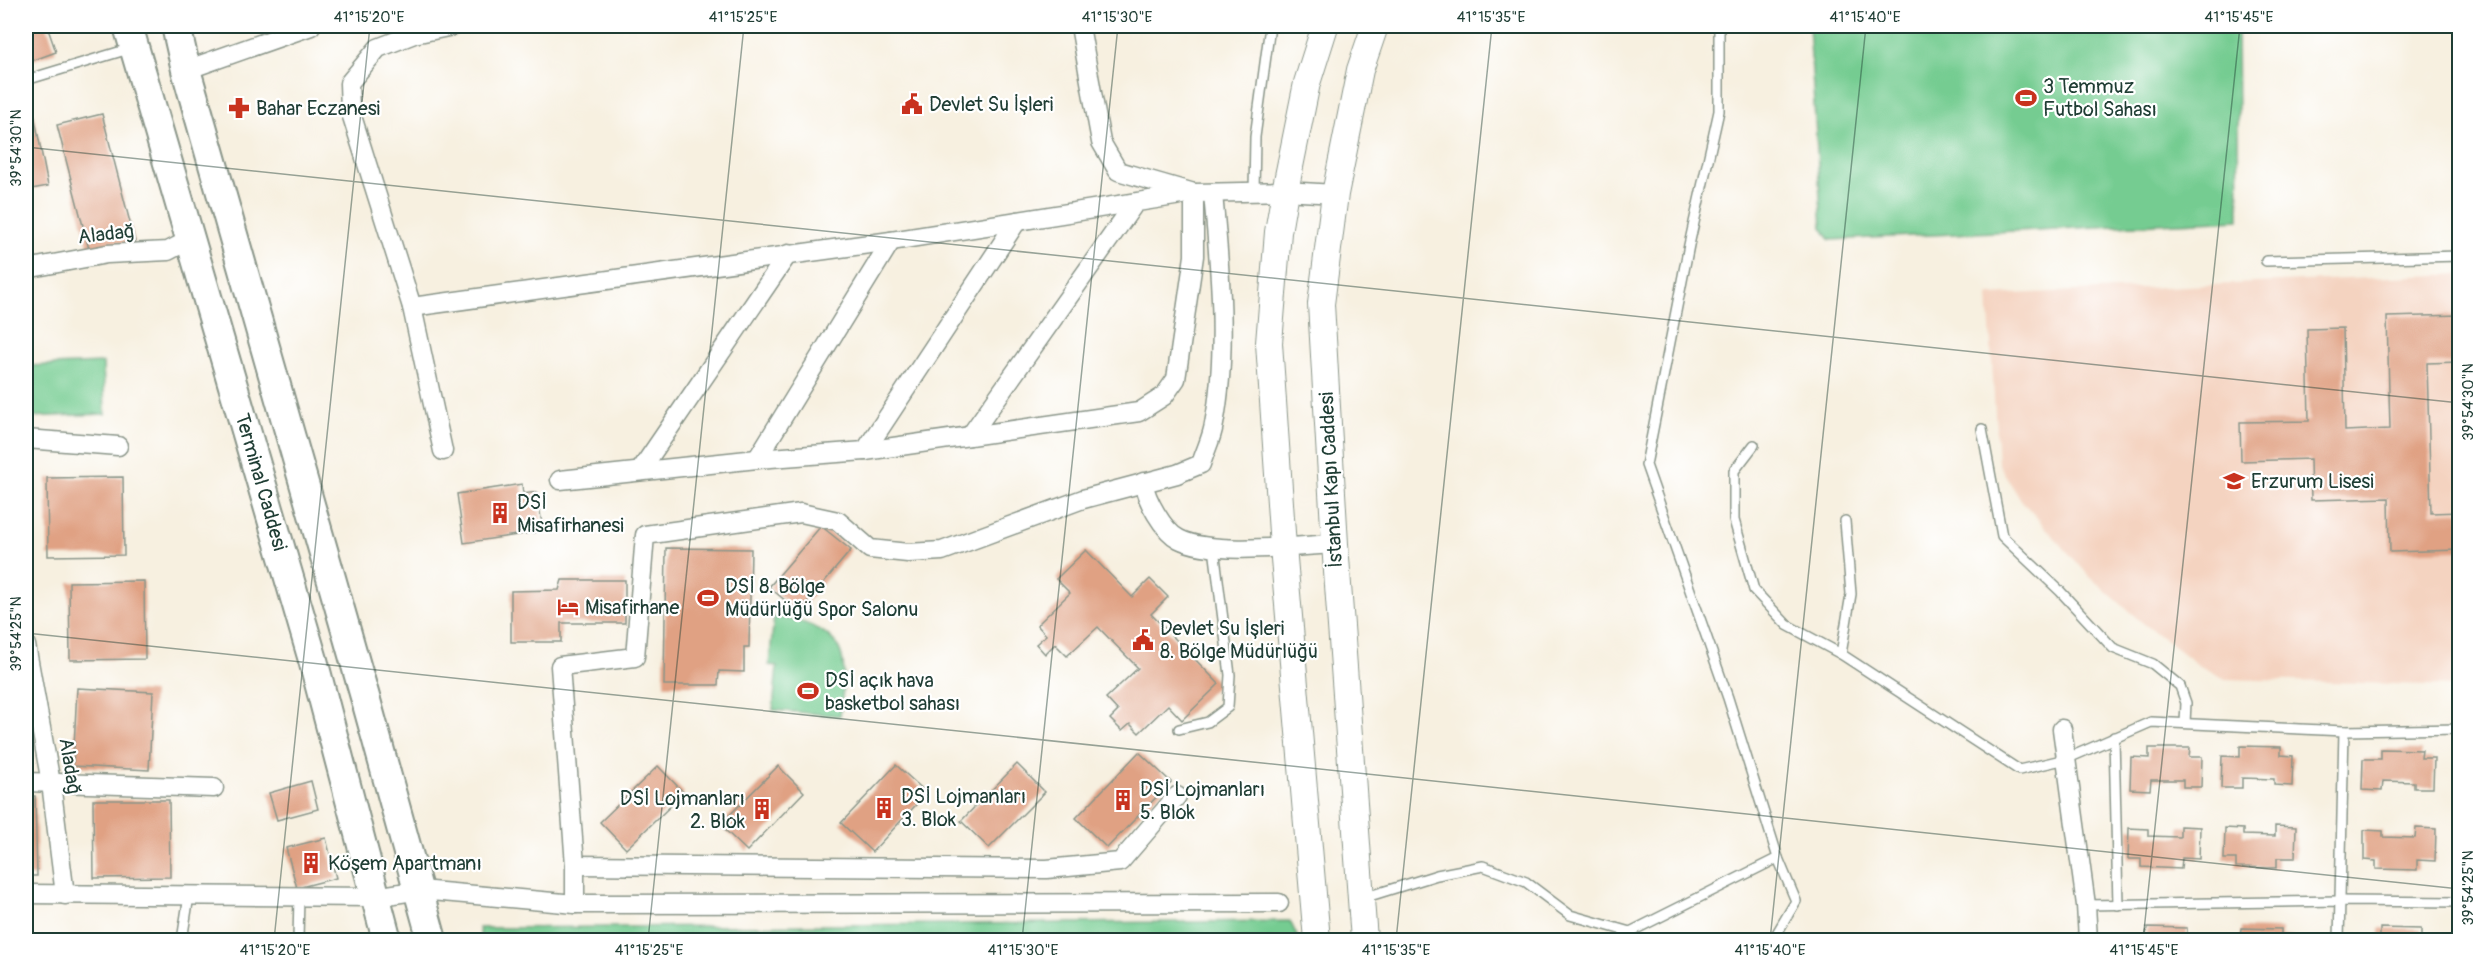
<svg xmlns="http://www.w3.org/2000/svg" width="2485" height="966" font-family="Pangolin,sans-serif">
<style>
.built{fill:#f4d3c0}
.green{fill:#74cc91;stroke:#4a8462;stroke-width:1.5}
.building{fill:#e0a183}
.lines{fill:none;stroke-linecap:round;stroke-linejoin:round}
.lane-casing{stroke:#8b968a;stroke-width:12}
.street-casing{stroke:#8b968a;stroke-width:21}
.secondary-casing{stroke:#8b968a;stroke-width:28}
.primary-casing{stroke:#8b968a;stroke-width:32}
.lane{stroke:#fff;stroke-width:9}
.street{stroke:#fff;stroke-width:18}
.secondary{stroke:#fff;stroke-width:26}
.primary{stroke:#fff;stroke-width:28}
.ticks{fill:none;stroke:#1f3d34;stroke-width:1.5;stroke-opacity:0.45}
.labels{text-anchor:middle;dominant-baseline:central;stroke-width:4.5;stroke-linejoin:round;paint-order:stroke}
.poi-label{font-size:20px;fill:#1f3d34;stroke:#fff;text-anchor:start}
.street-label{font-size:20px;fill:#1f3d34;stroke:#fff}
.neatline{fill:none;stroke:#1f3d34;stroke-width:2}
.ticks-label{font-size:15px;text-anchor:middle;fill:#1f3d34}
</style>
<rect width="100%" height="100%" fill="#fff"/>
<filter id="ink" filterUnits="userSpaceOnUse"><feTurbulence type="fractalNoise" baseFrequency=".0167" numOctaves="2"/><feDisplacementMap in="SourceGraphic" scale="12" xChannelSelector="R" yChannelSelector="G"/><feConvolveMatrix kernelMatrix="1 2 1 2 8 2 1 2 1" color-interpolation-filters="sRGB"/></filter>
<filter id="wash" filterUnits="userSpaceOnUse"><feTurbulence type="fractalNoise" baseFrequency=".008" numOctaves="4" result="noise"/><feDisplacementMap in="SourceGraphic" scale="24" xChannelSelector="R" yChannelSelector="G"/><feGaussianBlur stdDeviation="1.35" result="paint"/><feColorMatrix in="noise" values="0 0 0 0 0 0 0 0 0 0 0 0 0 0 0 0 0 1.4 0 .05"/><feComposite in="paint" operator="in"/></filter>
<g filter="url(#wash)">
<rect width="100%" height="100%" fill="#f7f0e0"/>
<polygon class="built" points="2459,274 2459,686 2225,679 2198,665 2139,620 2090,577 2020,499 1998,463 1988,295"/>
<g class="green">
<polygon points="1809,26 2237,26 2239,220 1830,240 1822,227"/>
<polygon points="103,363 105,414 28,417 26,366"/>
<path d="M 774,617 C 798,618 836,630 842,657 C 846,674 842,697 840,716 L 773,710 L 777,666 L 769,665 Z"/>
<polygon points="1290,921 1299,940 481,940 479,928"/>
</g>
<g id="blocks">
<g class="building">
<polygon points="26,26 47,26 56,52 26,63"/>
<polygon points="34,114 48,186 26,190 26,116"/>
<polygon points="102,114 135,242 90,253 57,125"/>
<polygon points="2460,315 2460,362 2427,363 2431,513 2460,512 2460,550 2390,552 2389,498 2311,500 2310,459 2241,461 2240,422 2309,421 2307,329 2343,328 2345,431 2390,429 2387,317"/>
<polygon points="123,477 124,555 48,556 47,478"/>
<polygon points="522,484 523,494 537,492 543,531 464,543 457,494"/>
<polygon points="821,526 851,550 799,612 769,587"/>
<polygon points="666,548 751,549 749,647 744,647 744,672 719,671 718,685 664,685"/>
<polygon points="1086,550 1132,597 1150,579 1168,597 1151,614 1219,684 1182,720 1168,705 1139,733 1130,724 1122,731 1110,719 1118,711 1106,698 1138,668 1098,627 1067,656 1055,644 1045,654 1036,644 1046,635 1037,625 1070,593 1056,579"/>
<polygon points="562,580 625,580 625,623 561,623 561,642 511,642 511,591 559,590"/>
<polygon points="144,581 145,659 70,660 69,582"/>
<polygon points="77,688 153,692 149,770 73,766"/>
<polygon points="2240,746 2281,747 2281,755 2293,756 2292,786 2274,785 2274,779 2242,778 2242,788 2221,788 2222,756 2240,757"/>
<polygon points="2149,748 2190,748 2189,757 2202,757 2201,787 2183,787 2183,780 2151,780 2150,790 2130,789 2131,757 2149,758"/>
<polygon points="2381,749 2422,750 2421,758 2434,758 2433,788 2414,788 2414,782 2383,781 2382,791 2362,790 2363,759 2381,759"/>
<polygon points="1139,752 1171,782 1107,848 1076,818"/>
<rect x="2457" y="756" width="3" height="32"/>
<polygon points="1017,764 1045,792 989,848 961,821"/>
<polygon points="896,765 927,793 872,852 841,823"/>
<polygon points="658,766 684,793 626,849 600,822"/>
<polygon points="778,766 804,792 747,851 720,825"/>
<polygon points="311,781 318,809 277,820 269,793"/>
<polygon points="26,796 35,796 37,876 26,876"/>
<polygon points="93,800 169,800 170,877 94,878"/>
<polygon points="2180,826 2200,827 2199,859 2182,858 2181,869 2141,867 2141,859 2128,859 2129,828 2148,829 2148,836 2180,837"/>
<polygon points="2275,826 2296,827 2295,858 2277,858 2277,868 2236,867 2236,859 2224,859 2225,828 2243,829 2243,835 2275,836"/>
<polygon points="2416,828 2436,829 2435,861 2417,860 2417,870 2376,869 2376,861 2364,860 2364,830 2383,831 2383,837 2415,838"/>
<polygon points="326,838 336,878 297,888 286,848"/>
<polygon points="2458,843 2460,843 2460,862 2457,862"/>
<polygon points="2147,927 2187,928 2187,936 2200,936 2200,940 2129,940 2129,937 2146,937"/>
<polygon points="2241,928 2281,929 2281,937 2293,937 2293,940 2222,940 2223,938 2240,938"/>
<polygon points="2380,928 2421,929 2421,937 2433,937 2433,940 2362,940 2362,938 2380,938"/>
</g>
</g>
</g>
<g filter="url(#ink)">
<use href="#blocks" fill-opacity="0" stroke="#8b968a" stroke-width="1.5"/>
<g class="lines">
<defs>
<g id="lane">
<polyline points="26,80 132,48"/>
<polyline points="1254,192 1255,137 1270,26"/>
<polyline points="2266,261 2460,256"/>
<polyline points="1982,429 2002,536 2060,591 2113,648 2153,664 2180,686 2186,703 2185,723"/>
<polyline points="1754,445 1734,471 1734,520 1754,590 1787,625 1841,654 2019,770 2066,759 2151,722 2344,731 2460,729"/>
<polyline points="1841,654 1851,594 1845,521"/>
<polyline points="1179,729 1208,722 1228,707 1230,675 1214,548"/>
<polyline points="2114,737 2118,905"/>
<polyline points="1363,898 1437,875 1483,866 1526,882 1570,915 1630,932 1778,858 1728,698 1646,465 1689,245 1719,111 1719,26"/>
<polyline points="2086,905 2339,901 2460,902"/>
<polyline points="182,940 189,896"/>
<polyline points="298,940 299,896"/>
<polyline points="1773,940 1796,901 1778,858"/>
<polyline points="2339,940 2344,731"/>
</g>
<g id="street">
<polyline points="1080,26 1101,142 1118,171 1194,193 1285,191 1335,194"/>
<polyline points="186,70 311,26"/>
<polyline points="26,269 107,254 168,251 189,240"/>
<polyline points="412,307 891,241 1194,193 1194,256 1176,379 1164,396 1139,412 865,451 757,459 560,480"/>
<polyline points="970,436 1135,203"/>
<polyline points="26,439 118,446"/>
<polyline points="443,451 412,307 350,110 349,83 378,48 414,34 453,26"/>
<polyline points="865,451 1017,221"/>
<polyline points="757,459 891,241"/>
<polyline points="640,471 788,254"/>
<path d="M 1143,482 C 1146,499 1163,531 1179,539 C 1212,556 1296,546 1335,544"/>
<polyline points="26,645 51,783 65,895"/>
<polyline points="2062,729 2086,905 2088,940"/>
<polyline points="26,782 214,788"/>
<polyline points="575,865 1047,869 1120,862 1177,796"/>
<polyline points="26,894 375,897 420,890 575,904 1279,903"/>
<path d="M 575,904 L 575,865 L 560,666 L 635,657 L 645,535 L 801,513 L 838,521 L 870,549 L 908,553 L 942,551 L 1083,499 L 1177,474 L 1201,464 C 1205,451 1212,438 1214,424 C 1228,352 1220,267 1213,194"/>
</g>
<g id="secondary">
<polyline points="1317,940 1283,547 1269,343 1278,232 1285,191 1307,83 1325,26"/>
<polyline points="1364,940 1335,544 1321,304 1335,194 1360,70 1375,26"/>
</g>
<g id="primary">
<polyline points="128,26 313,660 387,940"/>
<polyline points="176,26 186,70 367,704 432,940"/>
</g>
</defs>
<use href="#lane" class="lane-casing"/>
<use href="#street" class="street-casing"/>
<use href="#secondary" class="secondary-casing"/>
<use href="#primary" class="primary-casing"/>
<use href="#lane" class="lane"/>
<use href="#street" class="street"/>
<use href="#secondary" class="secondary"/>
<use href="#primary" class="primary"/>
</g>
</g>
<path class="ticks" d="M 26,147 L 2460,403M 26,633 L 2460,889M 274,940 L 370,26M 648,940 L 744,26M 1022,940 L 1118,26M 1396,940 L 1492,26M 1770,940 L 1866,26M 2143,940 L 2240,26"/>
<defs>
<symbol id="stadium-bare" viewBox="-9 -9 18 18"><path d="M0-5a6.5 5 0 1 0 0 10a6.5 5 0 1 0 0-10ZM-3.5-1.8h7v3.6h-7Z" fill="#c8321e" stroke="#fff" stroke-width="2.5" paint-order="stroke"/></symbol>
<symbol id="civic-bare" viewBox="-9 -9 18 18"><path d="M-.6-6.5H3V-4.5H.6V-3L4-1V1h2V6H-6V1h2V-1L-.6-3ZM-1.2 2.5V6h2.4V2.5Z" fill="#c8321e" stroke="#fff" stroke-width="2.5" paint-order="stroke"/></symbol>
<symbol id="pharmacy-bare" viewBox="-9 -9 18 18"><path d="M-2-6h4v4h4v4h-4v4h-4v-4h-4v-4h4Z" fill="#c8321e" stroke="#fff" stroke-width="2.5" paint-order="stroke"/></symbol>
<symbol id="school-bare" viewBox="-9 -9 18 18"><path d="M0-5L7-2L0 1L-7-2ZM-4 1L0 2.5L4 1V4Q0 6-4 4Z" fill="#c8321e" stroke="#fff" stroke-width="2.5" paint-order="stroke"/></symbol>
<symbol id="building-bare" viewBox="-9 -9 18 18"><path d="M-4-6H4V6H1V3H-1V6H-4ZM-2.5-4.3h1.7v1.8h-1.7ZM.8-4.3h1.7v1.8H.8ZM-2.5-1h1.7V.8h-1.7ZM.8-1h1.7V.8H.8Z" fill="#c8321e" stroke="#fff" stroke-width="2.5" paint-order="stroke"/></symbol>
<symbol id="hotel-bare" viewBox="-9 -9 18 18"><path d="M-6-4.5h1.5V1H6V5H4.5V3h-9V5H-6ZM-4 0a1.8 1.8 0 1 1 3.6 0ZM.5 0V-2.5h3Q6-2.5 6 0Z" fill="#c8321e" stroke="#fff" stroke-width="2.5" paint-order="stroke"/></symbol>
</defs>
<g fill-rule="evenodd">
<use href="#stadium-bare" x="2011" y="83" width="30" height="30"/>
<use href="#civic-bare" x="897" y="89" width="30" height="30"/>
<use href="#pharmacy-bare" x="224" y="93" width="30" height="30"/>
<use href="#school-bare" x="2219" y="466" width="30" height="30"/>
<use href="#building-bare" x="485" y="498" width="30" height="30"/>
<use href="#stadium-bare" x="693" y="583" width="30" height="30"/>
<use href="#hotel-bare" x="553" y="592" width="30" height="30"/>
<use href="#civic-bare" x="1128" y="625" width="30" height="30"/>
<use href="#stadium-bare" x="793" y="676" width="30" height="30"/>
<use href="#building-bare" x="1108" y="785" width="30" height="30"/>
<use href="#building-bare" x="869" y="793" width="30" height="30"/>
<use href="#building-bare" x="747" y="794" width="30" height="30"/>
<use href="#building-bare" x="296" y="848" width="30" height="30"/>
</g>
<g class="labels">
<g class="poi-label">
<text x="2043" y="86">3 Temmuz<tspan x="2043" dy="23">Futbol Sahası</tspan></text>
<text x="929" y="104">Devlet Su İşleri</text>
<text x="256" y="108">Bahar Eczanesi</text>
<text x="2251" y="481">Erzurum Lisesi</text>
<text x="517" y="502">DSİ<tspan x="517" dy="23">Misafirhanesi</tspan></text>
<text x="725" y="586">DSİ 8. Bölge<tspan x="725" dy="23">Müdürlüğü Spor Salonu</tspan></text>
<text x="585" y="607">Misafirhane</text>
<text x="1160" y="628">Devlet Su İşleri<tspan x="1160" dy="23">8. Bölge Müdürlüğü</tspan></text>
<text x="825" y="680">DSİ açık hava<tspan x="825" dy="23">basketbol sahası</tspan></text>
<text x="1140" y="789">DSİ Lojmanları<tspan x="1140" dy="23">5. Blok</tspan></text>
<text x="901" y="796">DSİ Lojmanları<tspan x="901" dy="23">3. Blok</tspan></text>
<text x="745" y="798" text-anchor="end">DSİ Lojmanları<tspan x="745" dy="23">2. Blok</tspan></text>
<text x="328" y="863">Köşem Apartmanı</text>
</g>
<g class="street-label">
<text transform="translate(106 234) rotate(-6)">Aladağ</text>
<text transform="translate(1331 480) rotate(-93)">İstanbul Kapı Caddesi</text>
<text transform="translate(261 482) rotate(74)">Terminal Caddesi</text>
<text transform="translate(70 766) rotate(81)">Aladağ</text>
</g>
</g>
<rect width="2485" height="966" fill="none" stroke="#fff" stroke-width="66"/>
<rect x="33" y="33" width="2419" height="900" class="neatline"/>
<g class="ticks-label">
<text x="369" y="22">41°15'20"E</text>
<text x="743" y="22">41°15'25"E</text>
<text x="1117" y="22">41°15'30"E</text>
<text x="1491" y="22">41°15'35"E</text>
<text x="1865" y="22">41°15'40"E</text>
<text x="2239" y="22">41°15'45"E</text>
<text transform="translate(16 148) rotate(-90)" y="5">39°54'30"N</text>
<text transform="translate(2468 402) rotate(-90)" y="5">39°54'30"N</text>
<text transform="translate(16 634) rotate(-90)" y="5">39°54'25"N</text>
<text transform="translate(2468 888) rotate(-90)" y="5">39°54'25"N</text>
<text x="275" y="955">41°15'20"E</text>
<text x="649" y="955">41°15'25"E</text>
<text x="1023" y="955">41°15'30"E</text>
<text x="1396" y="955">41°15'35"E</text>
<text x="1770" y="955">41°15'40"E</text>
<text x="2144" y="955">41°15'45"E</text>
</g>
</svg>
